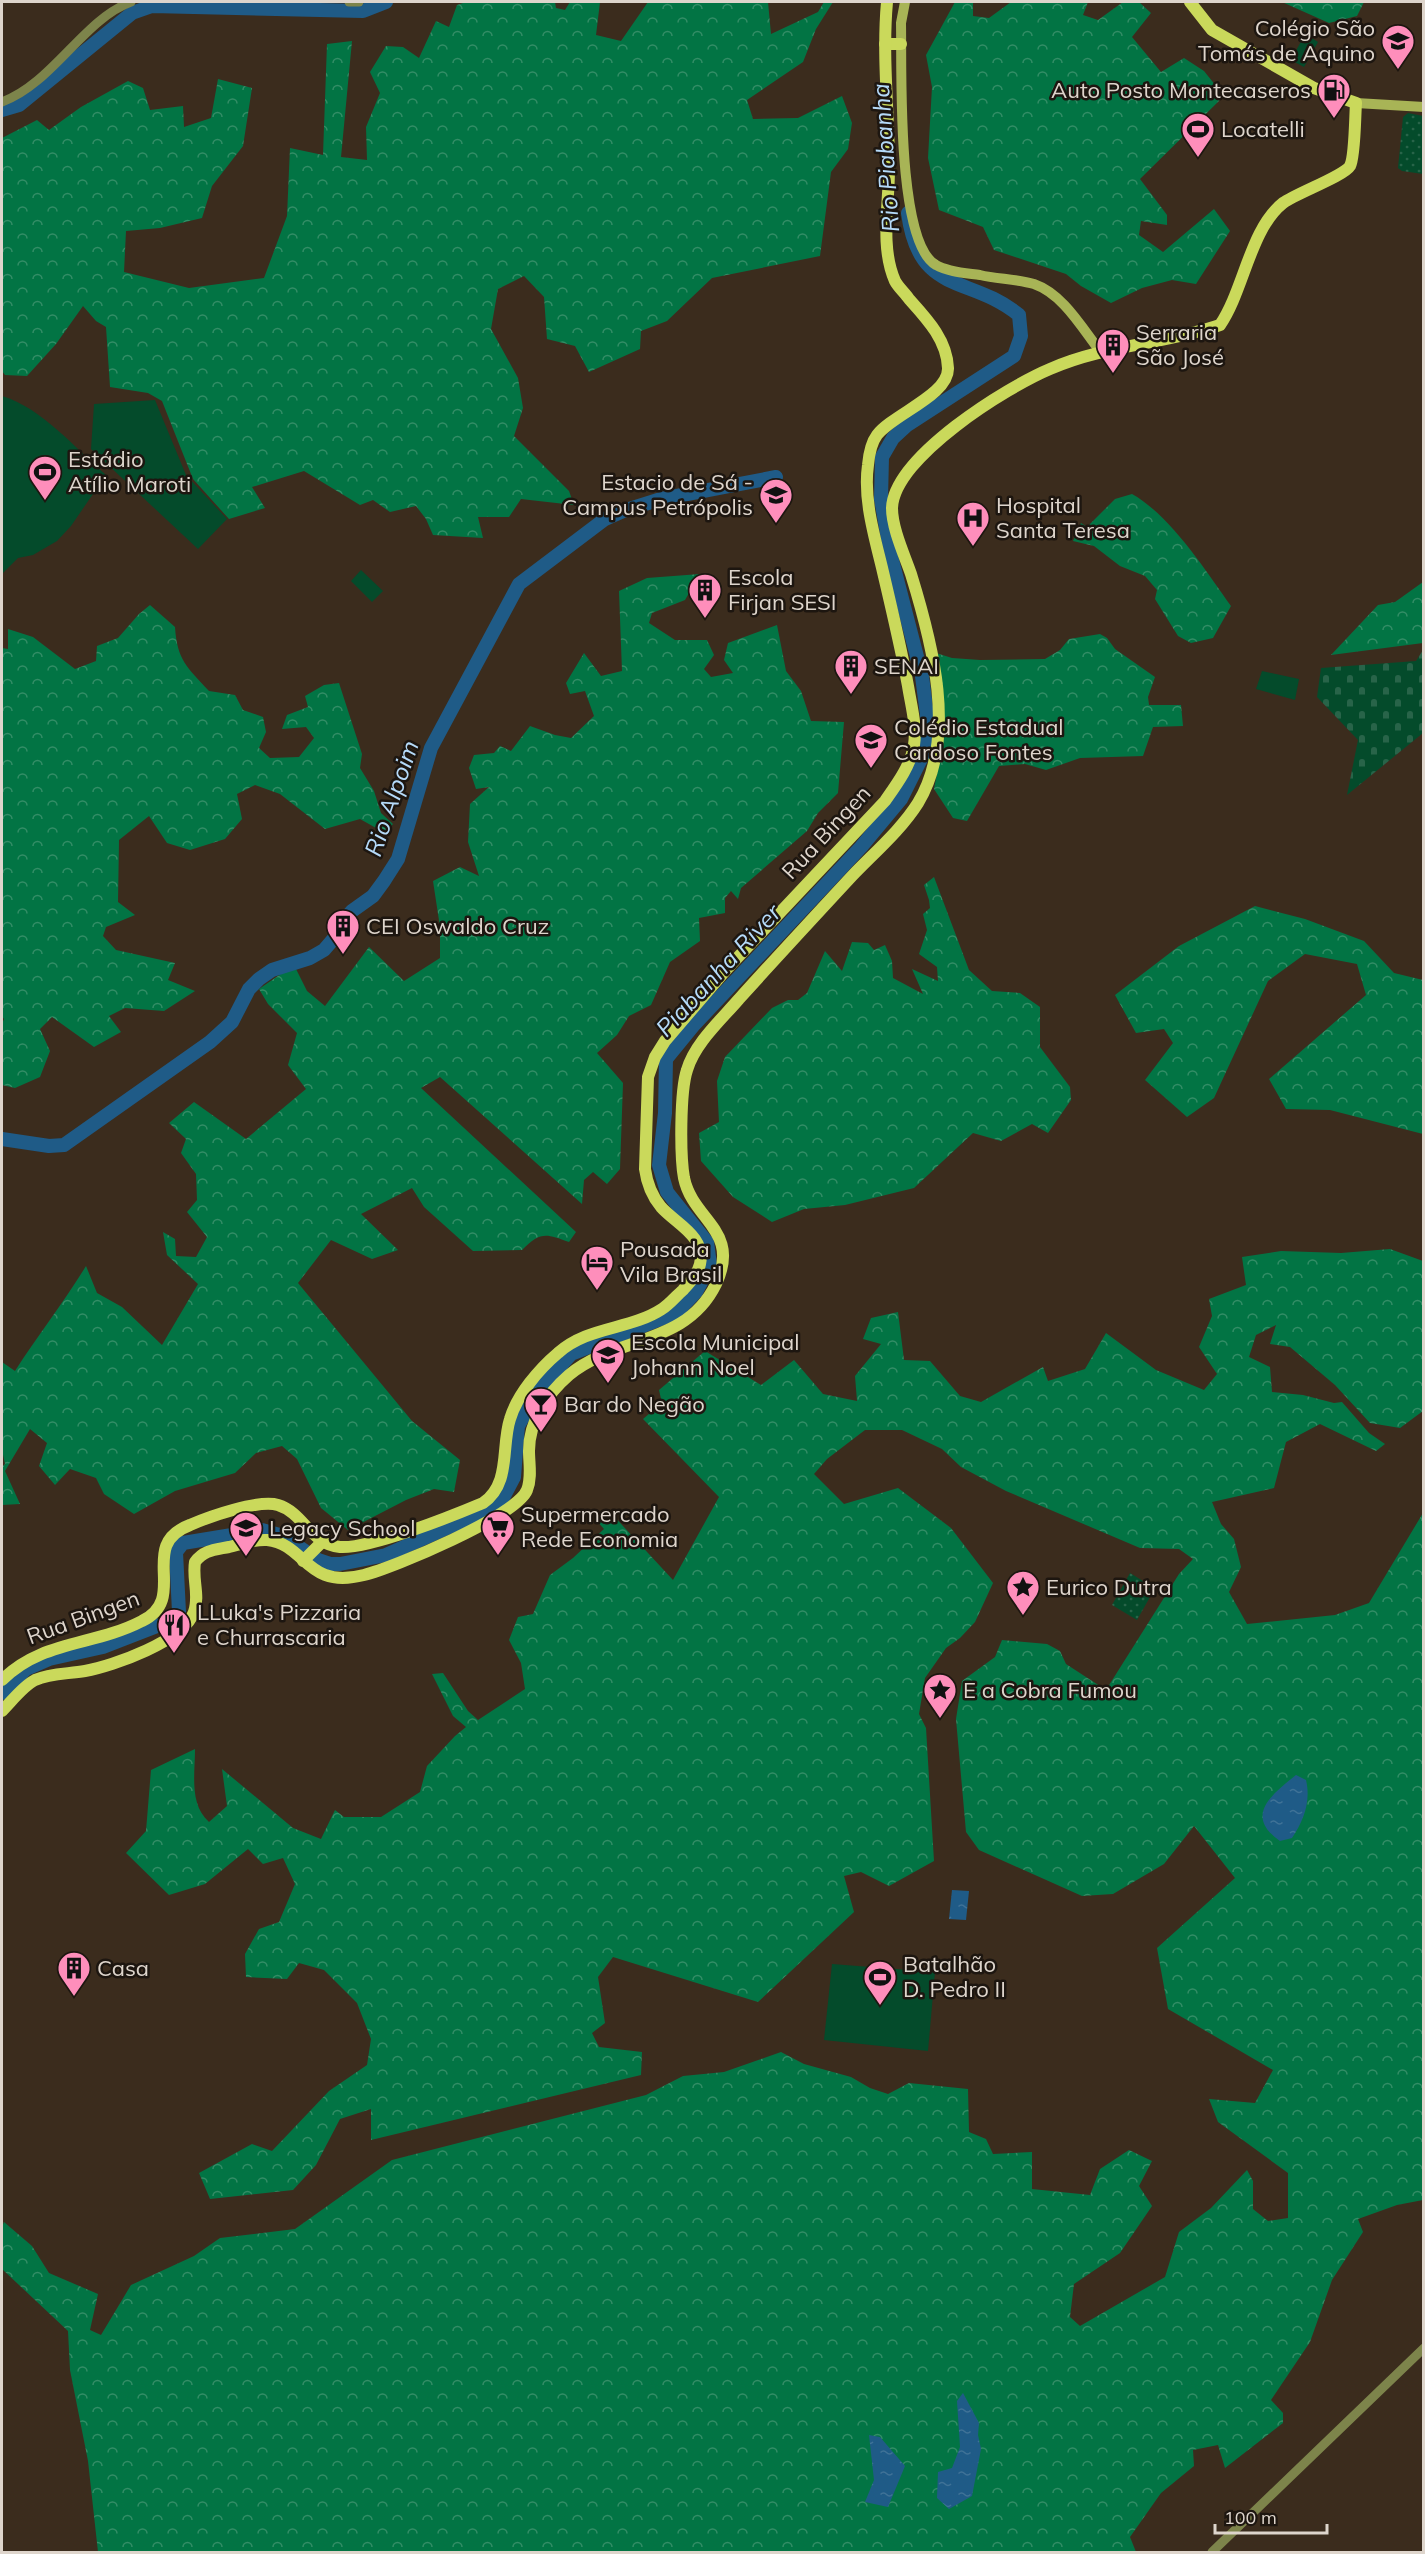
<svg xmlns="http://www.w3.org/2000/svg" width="1425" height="2554" font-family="Mulish,sans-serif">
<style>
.green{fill:url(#green-dots)}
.forest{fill:url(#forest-crowns)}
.cemetery{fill:url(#cemetery-stones)}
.pitch{fill:#044b2b}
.water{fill:url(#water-ripples)}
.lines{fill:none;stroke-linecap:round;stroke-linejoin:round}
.river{stroke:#1f5b87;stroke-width:14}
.tertiary{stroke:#7d844b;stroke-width:9}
.secondary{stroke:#a8b456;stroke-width:10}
.primary{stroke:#cad95b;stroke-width:12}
.labels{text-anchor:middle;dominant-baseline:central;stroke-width:5;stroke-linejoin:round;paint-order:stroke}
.poi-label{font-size:22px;fill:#ded5cc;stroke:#1d1610;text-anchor:start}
.street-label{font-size:22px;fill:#ded5cc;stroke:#1d1610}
.water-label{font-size:24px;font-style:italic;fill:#b5daf9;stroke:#1d1610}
</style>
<defs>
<pattern id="green-dots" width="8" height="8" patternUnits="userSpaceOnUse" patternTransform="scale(1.5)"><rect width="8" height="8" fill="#044b2b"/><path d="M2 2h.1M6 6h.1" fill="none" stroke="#286449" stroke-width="1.8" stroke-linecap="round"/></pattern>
<pattern id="forest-crowns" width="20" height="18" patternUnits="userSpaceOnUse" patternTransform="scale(1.5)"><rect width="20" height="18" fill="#027444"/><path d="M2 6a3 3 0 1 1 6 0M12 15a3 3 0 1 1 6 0" fill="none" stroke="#338d66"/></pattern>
<pattern id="cemetery-stones" width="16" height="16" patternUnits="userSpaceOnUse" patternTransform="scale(1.5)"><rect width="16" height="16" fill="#044b2b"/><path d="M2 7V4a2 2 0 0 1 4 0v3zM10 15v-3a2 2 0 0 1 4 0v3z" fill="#286449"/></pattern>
<pattern id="water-ripples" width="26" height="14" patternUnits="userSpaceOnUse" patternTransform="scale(1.5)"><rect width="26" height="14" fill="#1f5b87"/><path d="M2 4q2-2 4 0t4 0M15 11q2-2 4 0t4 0" fill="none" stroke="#3f7297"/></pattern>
</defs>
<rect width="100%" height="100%" fill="#3b2c1d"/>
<g class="green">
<polygon points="1408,113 1423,116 1423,174 1402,171 1398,168 1403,117"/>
<polygon points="1130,1573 1151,1586 1150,1597 1137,1620 1112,1605"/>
</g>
<g class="forest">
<polygon points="466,2 555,2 556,8 565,10 570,2 600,2 596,35 621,41 648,2 768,2 771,34 818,12 824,2 833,2 816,29 803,62 747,100 753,119 798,118 842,96 852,123 848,149 831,172 820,256 712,278 667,321 641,331 640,349 589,372 575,346 547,339 544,297 524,276 498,289 491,329 518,378 523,408 514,436 569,491 574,505 521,499 509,517 478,517 483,538 433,535 426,519 416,506 390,512 373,500 360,505 304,471 252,487 265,508 229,519 193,479 162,401 148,393 110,387 106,327 96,321 83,306 56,344 27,376 5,375 2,371 2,138 37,120 49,130 81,107 128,81 143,88 150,110 183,106 184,127 211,118 218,79 252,88 243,146 212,186 202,218 160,228 126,231 124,272 189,288 264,278 287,216 290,148 323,155 327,44 352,41 341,157 367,160 366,127 380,93 370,72 386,46 403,47 419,58 436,21 449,27 457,5"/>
<polygon points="955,2 973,2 973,16 989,18 1011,2 1088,2 1083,15 1098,20 1123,2 1139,2 1151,13 1132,37 1161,72 1184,58 1204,71 1224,96 1140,179 1167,215 1167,225 1141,221 1139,235 1163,252 1214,209 1230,231 1196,284 1172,280 1142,288 1111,303 1081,286 1066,274 994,250 983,227 939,210 928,158 932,87 926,55"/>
<polygon points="1282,2 1364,2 1357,16 1329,23"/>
<path d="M 1132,494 C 1170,515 1206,571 1231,606 L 1213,638 L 1191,643 L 1178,636 L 1155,599 L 1157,590 L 1145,576 L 1120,566 L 1094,546 L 1073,541 L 1081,523 L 1087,527 L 1115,499 Z"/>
<path d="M 700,574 L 685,600 L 652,613 L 649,623 L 675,640 L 707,640 L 714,655 L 704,669 L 711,677 L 733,673 L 724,660 L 728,643 L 777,625 L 786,671 L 801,691 L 811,721 L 844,722 L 838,793 L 818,813 L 807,831 L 741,888 L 738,899 L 731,891 L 725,898 L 725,913 L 699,918 L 700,941 L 670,962 L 651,1005 L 629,1016 L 617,1035 L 597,1053 L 623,1083 L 620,1169 L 607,1184 L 593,1172 L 584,1180 L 582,1204 L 440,1077 L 421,1088 L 576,1232 L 569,1242 C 545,1233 540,1232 522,1250 L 473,1251 L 424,1207 L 412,1188 L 361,1214 L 398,1250 L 372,1259 L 331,1240 L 298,1283 L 412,1421 L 460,1460 L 454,1492 L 434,1489 L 406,1500 L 348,1530 L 321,1508 L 297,1459 L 282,1446 L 256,1453 L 235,1473 L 175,1491 L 134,1514 L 104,1494 L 96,1478 L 70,1469 L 55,1485 L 39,1466 L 47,1443 L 30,1429 L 5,1471 L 20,1504 L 2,1505 L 2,1467 L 5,1464 L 2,1450 L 2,1362 L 15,1371 C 38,1335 64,1302 86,1266 L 97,1293 L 122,1307 L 162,1345 L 198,1284 L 167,1255 L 163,1232 L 175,1239 L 176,1256 L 196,1257 L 207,1237 L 187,1212 L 197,1200 L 196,1174 L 181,1153 L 186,1139 L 169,1123 L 194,1102 L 246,1139 L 306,1089 L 288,1065 L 297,1033 L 268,1004 L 259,989 L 294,965 L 307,991 L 325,1006 L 369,947 L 404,981 L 440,958 L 440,927 L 433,881 L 460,867 L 479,876 L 468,842 L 470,804 L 489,787 L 476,789 L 469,768 L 474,755 L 494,753 L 500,746 L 511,751 L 530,726 L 555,735 L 571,738 L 594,716 L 585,691 L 570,694 L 566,683 L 584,653 L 601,676 L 622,671 L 619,591 L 647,578 Z"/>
<polygon points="1423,582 1423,643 1331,655 1378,605 1395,602"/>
<path d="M 150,605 L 175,627 C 177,660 187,667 209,691 L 235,695 L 243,710 L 263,717 L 266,732 L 259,748 L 270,758 L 299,757 L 314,738 L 306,727 L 282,729 L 287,715 L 308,707 L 305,696 L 324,685 L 339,683 L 362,754 L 360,768 L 374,791 L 381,813 L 393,824 L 385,833 L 360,819 L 325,829 L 280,794 L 255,785 L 237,794 L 242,819 L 225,839 L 190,850 L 167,843 L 149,816 L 119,840 L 118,902 L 135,915 L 106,927 L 103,936 L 116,950 L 175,963 L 168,980 L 195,991 L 164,1011 L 125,1008 L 109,1016 L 121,1032 L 94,1047 L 52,1017 L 40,1029 L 50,1051 L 40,1077 L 15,1088 L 2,1085 L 2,1024 L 4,1019 L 2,1016 L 2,648 L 8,649 L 8,629 L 33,637 L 75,669 L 96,661 L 97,646 L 118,638 L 139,614 Z"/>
<polygon points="1100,634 1107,638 1115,649 1155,677 1148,697 1149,705 1181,705 1183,726 1153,727 1143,756 1080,758 1046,770 1025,764 999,766 967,821 953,818 934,789 945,732 936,653 952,658 980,660 1045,659 1060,650 1069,639"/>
<polygon points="934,877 969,970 992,991 1020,993 1040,1007 1040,1047 1070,1087 1071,1100 1048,1133 1032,1124 1001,1141 973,1133 914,1188 845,1205 804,1209 772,1222 733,1197 701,1161 699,1133 719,1122 717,1081 725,1057 772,1008 788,1000 798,1000 807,993 825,951 842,971 852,942 868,943 874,950 885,945 892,961 893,978 923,994 912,969 938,981 937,967 919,954 927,930 923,914 930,908 929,900 924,885"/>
<polygon points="1255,906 1305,919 1364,941 1394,973 1423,980 1423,1134 1330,1110 1286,1109 1269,1079 1366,995 1357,964 1305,954 1268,981 1214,1098 1187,1117 1145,1080 1173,1043 1164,1029 1136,1033 1115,995 1179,946"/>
<path d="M 1390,1249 L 1423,1261 L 1423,1411 L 1400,1428 L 1370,1423 L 1335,1385 L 1290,1347 L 1270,1344 L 1276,1325 L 1256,1335 L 1249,1357 L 1270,1367 L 1272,1392 L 1303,1395 L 1334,1403 L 1342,1402 L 1369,1433 L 1385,1444 L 1376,1451 L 1320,1424 L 1286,1442 L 1274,1488 L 1212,1502 L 1221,1524 L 1234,1539 L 1241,1567 L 1229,1592 L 1247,1624 L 1335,1615 L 1369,1603 L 1423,1513 L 1423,2200 L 1397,2205 L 1358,2219 L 1363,2232 L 1332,2280 L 1310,2342 L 1271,2400 L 1283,2413 L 1283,2423 L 1225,2468 L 1218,2445 L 1193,2450 L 1194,2466 L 1161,2493 L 1130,2537 L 1136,2552 L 98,2552 L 88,2461 L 70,2370 L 68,2331 L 2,2269 L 2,2227 L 4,2222 L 32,2246 L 49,2273 L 98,2294 L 90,2330 L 101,2335 L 131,2285 L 194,2256 L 220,2238 L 295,2229 L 392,2160 L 646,2095 L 683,2076 L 724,2072 L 781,2052 L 804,2064 L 851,2077 L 870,2088 L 888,2094 L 909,2083 L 968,2089 L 969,2132 L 986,2139 L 993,2154 L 1032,2152 L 1032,2189 L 1090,2195 L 1100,2169 L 1129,2150 L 1152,2161 L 1139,2186 L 1152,2206 L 1120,2253 L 1074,2284 L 1070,2317 L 1080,2326 L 1165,2277 L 1179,2232 L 1211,2208 L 1247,2170 L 1253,2181 L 1253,2209 L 1268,2221 L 1288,2218 L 1288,2173 L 1218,2122 L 1209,2099 L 1255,2103 L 1273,2070 L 1168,2009 L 1157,1948 L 1235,1878 L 1194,1826 L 1164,1864 L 1113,1894 L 1082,1896 L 979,1850 L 966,1832 L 956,1719 L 962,1681 L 995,1657 L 1002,1640 L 1047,1644 L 1060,1651 L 1066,1664 L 1106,1690 L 1179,1574 L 1193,1559 L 1179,1549 L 1140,1548 L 1006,1491 L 961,1467 L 942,1449 L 902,1430 L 865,1430 L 827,1459 L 814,1474 L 844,1504 L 898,1488 L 951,1528 L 993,1583 L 975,1622 L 960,1638 L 946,1648 L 925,1678 L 919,1714 L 926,1728 L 934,1861 L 889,1886 L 861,1872 L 844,1876 L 854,1912 L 758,2002 L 613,1957 L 598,1977 L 605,2023 L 592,2033 L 599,2047 L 642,2052 L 641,2075 L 371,2140 L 371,2109 L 340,2119 L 316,2165 L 293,2190 L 210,2199 L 199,2173 L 252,2144 L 272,2151 L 329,2091 L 367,2065 L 371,2039 L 357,2003 L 324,1970 L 299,1963 L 287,1979 L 246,1977 L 245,1954 L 259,1929 L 279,1922 L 295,1884 L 283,1858 L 263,1864 L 248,1849 L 205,1884 L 169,1895 L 126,1853 L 146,1831 L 151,1770 L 195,1749 C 195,1775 189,1804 209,1822 L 227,1806 L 222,1769 L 293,1828 L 321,1839 L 335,1810 L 344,1817 L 381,1817 L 420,1792 L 427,1766 L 455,1736 L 466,1727 L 453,1716 L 432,1674 L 443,1673 L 468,1711 L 478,1720 L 525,1689 L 521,1663 L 509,1640 L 518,1617 L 533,1614 L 550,1575 L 573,1558 L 604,1529 L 595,1519 L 610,1512 L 673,1580 L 719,1497 L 643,1419 L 662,1403 L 659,1390 L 705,1351 L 761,1385 L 794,1360 L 823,1394 L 857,1401 L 855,1376 L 881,1344 L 863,1339 L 871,1318 L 898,1312 L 904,1360 L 930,1361 L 960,1396 L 981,1402 L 1043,1367 L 1048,1381 L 1085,1369 L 1106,1333 L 1156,1370 L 1204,1390 L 1217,1374 L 1199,1347 L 1212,1316 L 1209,1299 L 1246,1285 L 1242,1257 L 1281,1251 L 1341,1253 Z"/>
</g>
<polygon class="cemetery" points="1423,650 1423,733 1347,795 1358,740 1317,697 1321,668 1416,661"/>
<g class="pitch">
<polygon points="1305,34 1318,42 1304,67 1291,60"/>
<path d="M 2,396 C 42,408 75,448 106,475 L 71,526 L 57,541 L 33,555 L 18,558 L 2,574 Z"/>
<polygon points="155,400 186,475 227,519 198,549 91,449 94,404"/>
<polygon points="361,570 383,591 372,602 351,581"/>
<polygon points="1262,671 1299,679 1295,700 1256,689"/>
<polygon points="832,1964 935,1972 928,2051 824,2040"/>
</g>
<g class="water">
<path d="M 1296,1775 L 1306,1780 C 1311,1801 1304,1820 1292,1838 L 1280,1841 C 1244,1816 1271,1795 1296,1775 Z"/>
<polygon points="952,1890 969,1891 966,1920 949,1919"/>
<polygon points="963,2393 979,2423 978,2435 981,2449 972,2496 949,2509 937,2498 938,2472 952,2468 960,2447 957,2401"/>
<polygon points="869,2435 880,2437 905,2466 888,2507 865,2502 874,2480"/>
</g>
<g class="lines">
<g class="river">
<polyline points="2,110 19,105 132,13 152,6 363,11 386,2"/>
<polyline points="2,1139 49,1146 64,1145 210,1042 232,1022 249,989 259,979 272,970 310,958 324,950 336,936 343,921 352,911 373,896 384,881 398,859 431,748 519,584 605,519 623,511 661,499 776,477"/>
<path d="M 2,1693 L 26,1669 L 49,1659 L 103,1647 L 170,1621 L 179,1612 L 176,1552 L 183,1543 L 262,1530 L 283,1536 L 318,1560 L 330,1564 L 340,1564 L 386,1555 L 490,1509 L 504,1496 L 514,1477 L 518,1426 L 537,1392 L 571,1354 L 676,1313 L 696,1292 L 710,1265 L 707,1242 L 667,1192 L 659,1165 L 665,1113 L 666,1059 L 693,1026 L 861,847 L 901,799 L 924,753 L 928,723 L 922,676 L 891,556 L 881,499 L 882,457 L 893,438 L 906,426 L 1014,356 L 1021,336 L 1019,315 C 969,274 919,297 908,213"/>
</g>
<g class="tertiary">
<polyline points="349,2 359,2"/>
<path d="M 2,102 C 53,83 84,19 131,2"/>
<polyline points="1212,2552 1424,2348"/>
</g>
<g class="secondary">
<path d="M 905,2 L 901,23 C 902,68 896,243 936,265 C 948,272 966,273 980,275 C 997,279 1017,279 1034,284 C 1063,294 1082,328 1100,351"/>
<polyline points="1356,103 1424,107"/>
</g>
<g class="primary">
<polyline points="885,44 901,44"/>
<polyline points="303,1561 321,1543"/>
<path d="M 2,1680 C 42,1640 94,1646 142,1621 C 190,1598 136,1545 190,1525 C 208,1517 259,1499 278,1505 C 304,1513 310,1544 340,1547 C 370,1549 452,1516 483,1503 C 511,1484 501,1447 510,1419 C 517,1395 539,1369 558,1353 C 588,1326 630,1330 662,1309 C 670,1304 676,1296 683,1290 C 690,1282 698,1274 700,1264 C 706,1236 676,1224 661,1207 C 651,1195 647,1184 645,1169 L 648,1077 L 655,1057 L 665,1041 L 725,971 L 885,801 C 897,784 911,765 914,745 C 917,726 911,705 908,686 C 901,648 892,610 883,572 C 875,538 863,500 868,465 C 869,454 871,443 877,435 C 893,414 949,395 948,368 C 947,340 927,319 909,299 C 905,293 898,287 895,281 C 880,247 889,205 889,169 C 889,113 882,57 887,2"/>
<path d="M 2,1711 C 12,1701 23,1686 35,1680 C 50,1673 68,1674 85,1671 C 113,1666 184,1641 194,1612 C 200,1595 192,1580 195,1562 C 204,1550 214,1550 229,1547 C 241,1544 255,1539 267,1540 C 307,1544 305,1590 364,1575 C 393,1568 517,1516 527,1490 C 532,1478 529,1463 529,1451 C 529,1421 547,1394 569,1375 C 616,1336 686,1346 716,1284 C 741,1230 693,1221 684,1178 C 680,1156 680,1091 687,1070 C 695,1043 721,1020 739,999 C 776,958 814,917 852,876 C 874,853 901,830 918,803 C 958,737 932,642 911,574 C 904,554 892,528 892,508 C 894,457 1007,387 1050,369 C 1104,345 1165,344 1220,325 C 1244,290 1250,229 1283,203 C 1297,193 1344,176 1350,166 C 1355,157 1355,116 1356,103 L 1314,88 L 1212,30 L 1190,2"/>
</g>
</g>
<defs>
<symbol id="school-pin" viewBox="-11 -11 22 30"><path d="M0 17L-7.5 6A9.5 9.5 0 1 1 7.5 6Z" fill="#fe8ebb" stroke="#1d1610"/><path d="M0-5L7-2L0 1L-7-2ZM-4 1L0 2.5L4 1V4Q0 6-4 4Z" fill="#111"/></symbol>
<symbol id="fuel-pin" viewBox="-11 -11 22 30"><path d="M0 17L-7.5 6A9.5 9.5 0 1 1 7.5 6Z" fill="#fe8ebb" stroke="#1d1610"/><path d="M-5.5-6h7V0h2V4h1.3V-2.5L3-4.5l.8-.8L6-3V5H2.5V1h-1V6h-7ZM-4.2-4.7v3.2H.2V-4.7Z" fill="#111"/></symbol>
<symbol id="stadium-pin" viewBox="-11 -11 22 30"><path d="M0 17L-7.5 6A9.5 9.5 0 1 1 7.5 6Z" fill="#fe8ebb" stroke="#1d1610"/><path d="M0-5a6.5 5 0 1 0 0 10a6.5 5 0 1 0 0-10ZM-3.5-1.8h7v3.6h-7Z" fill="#111"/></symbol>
<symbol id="building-pin" viewBox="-11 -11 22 30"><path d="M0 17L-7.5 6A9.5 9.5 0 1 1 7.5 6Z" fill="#fe8ebb" stroke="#1d1610"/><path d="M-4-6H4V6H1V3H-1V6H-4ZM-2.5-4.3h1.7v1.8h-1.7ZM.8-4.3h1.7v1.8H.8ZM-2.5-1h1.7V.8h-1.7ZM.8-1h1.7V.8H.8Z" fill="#111"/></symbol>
<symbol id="university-pin" viewBox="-11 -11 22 30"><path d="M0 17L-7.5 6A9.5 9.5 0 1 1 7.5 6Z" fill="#fe8ebb" stroke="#1d1610"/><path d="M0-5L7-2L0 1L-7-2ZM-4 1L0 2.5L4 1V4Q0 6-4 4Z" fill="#111"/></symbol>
<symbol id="hospital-pin" viewBox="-11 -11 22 30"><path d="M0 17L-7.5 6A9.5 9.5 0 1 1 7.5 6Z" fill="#fe8ebb" stroke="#1d1610"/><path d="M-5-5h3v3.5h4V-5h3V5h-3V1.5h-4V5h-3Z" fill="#111"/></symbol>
<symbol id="hotel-pin" viewBox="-11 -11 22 30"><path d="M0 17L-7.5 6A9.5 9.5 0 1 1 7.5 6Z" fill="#fe8ebb" stroke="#1d1610"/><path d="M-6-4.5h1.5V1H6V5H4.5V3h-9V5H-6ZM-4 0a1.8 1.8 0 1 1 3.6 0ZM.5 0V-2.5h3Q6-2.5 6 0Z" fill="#111"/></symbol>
<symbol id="bar-pin" viewBox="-11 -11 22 30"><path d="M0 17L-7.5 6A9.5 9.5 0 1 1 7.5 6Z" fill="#fe8ebb" stroke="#1d1610"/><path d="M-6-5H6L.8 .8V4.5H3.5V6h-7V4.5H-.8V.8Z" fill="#111"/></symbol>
<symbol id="supermarket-pin" viewBox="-11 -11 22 30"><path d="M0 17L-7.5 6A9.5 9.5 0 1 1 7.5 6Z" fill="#fe8ebb" stroke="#1d1610"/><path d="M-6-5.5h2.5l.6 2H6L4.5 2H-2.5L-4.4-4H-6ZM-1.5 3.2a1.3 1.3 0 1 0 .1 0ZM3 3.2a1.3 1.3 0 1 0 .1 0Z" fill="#111"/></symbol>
<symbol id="sight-pin" viewBox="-11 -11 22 30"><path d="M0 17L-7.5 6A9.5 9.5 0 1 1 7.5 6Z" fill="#fe8ebb" stroke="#1d1610"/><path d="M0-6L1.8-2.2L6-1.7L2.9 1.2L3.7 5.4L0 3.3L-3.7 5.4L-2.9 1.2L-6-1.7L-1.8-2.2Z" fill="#111"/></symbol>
<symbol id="restaurant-pin" viewBox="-11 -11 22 30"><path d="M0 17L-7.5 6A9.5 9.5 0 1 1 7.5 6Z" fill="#fe8ebb" stroke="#1d1610"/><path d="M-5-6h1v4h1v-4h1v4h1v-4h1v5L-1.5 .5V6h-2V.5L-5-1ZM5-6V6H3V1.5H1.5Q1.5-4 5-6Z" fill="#111"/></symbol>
</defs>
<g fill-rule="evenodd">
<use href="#school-pin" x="1379" y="22" width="38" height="52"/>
<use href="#fuel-pin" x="1315" y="71" width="38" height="52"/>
<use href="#stadium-pin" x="1179" y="110" width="38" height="52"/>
<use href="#building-pin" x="1094" y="326" width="38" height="52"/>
<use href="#stadium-pin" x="26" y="453" width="38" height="52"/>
<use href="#university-pin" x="757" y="476" width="38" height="52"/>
<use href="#hospital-pin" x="954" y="499" width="38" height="52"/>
<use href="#building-pin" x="686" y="571" width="38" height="52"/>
<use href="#building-pin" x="832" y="647" width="38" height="52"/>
<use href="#school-pin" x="852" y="721" width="38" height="52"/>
<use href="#building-pin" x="324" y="907" width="38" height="52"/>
<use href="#hotel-pin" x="578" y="1243" width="38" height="52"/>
<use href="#school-pin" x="589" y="1336" width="38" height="52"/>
<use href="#bar-pin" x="522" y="1385" width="38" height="52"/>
<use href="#supermarket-pin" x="479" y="1508" width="38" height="52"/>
<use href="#school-pin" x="227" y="1509" width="38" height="52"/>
<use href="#sight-pin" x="1004" y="1568" width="38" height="52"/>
<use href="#restaurant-pin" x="155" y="1606" width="38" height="52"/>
<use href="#sight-pin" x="921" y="1671" width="38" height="52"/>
<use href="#building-pin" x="55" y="1949" width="38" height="52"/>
<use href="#stadium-pin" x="861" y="1958" width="38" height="52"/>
</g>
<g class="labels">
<g class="poi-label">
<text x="1375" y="28" text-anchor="end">Colégio São<tspan x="1375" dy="25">Tomás de Aquino</tspan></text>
<text x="1311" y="90" text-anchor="end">Auto Posto Montecaseros</text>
<text x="1221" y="129">Locatelli</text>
<text x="1136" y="332">Serraria<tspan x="1136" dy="25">São José</tspan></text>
<text x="68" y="459">Estádio<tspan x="68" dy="25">Atílio Maroti</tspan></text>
<text x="753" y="482" text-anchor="end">Estacio de Sá -<tspan x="753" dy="25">Campus Petrópolis</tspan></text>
<text x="996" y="505">Hospital<tspan x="996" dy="25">Santa Teresa</tspan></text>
<text x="728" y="577">Escola<tspan x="728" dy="25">Firjan SESI</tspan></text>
<text x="874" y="666">SENAI</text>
<text x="894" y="727">Colédio Estadual<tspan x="894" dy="25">Cardoso Fontes</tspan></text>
<text x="366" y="926">CEI Oswaldo Cruz</text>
<text x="620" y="1249">Pousada<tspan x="620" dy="25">Vila Brasil</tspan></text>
<text x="631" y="1342">Escola Municipal<tspan x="631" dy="25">Johann Noel</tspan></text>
<text x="564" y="1404">Bar do Negão</text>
<text x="521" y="1514">Supermercado<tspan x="521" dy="25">Rede Economia</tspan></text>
<text x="269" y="1528">Legacy School</text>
<text x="1046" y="1587">Eurico Dutra</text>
<text x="197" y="1612">LLuka's Pizzaria<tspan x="197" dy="25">e Churrascaria</tspan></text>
<text x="963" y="1690">E a Cobra Fumou</text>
<text x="903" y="1964">Batalhão<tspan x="903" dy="25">D. Pedro II</tspan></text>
<text x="97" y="1968">Casa</text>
</g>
<g class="street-label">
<text transform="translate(826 832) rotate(-47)">Rua Bingen</text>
<text transform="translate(83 1617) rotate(-20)">Rua Bingen</text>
</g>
<g class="water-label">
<text transform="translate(885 158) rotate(-94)">Rio Piabanha</text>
<text transform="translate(391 798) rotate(-71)">Rio Alpoim</text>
<text transform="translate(718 970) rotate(-47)">Piabanha River</text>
</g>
</g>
<rect width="1425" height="2554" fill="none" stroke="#ded5cc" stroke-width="6"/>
<path d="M1215 2524v9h112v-9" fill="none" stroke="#ded5cc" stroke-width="3"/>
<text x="1224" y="2524" font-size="18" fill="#ded5cc" stroke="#1d1610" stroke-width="4.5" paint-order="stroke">100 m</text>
</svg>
